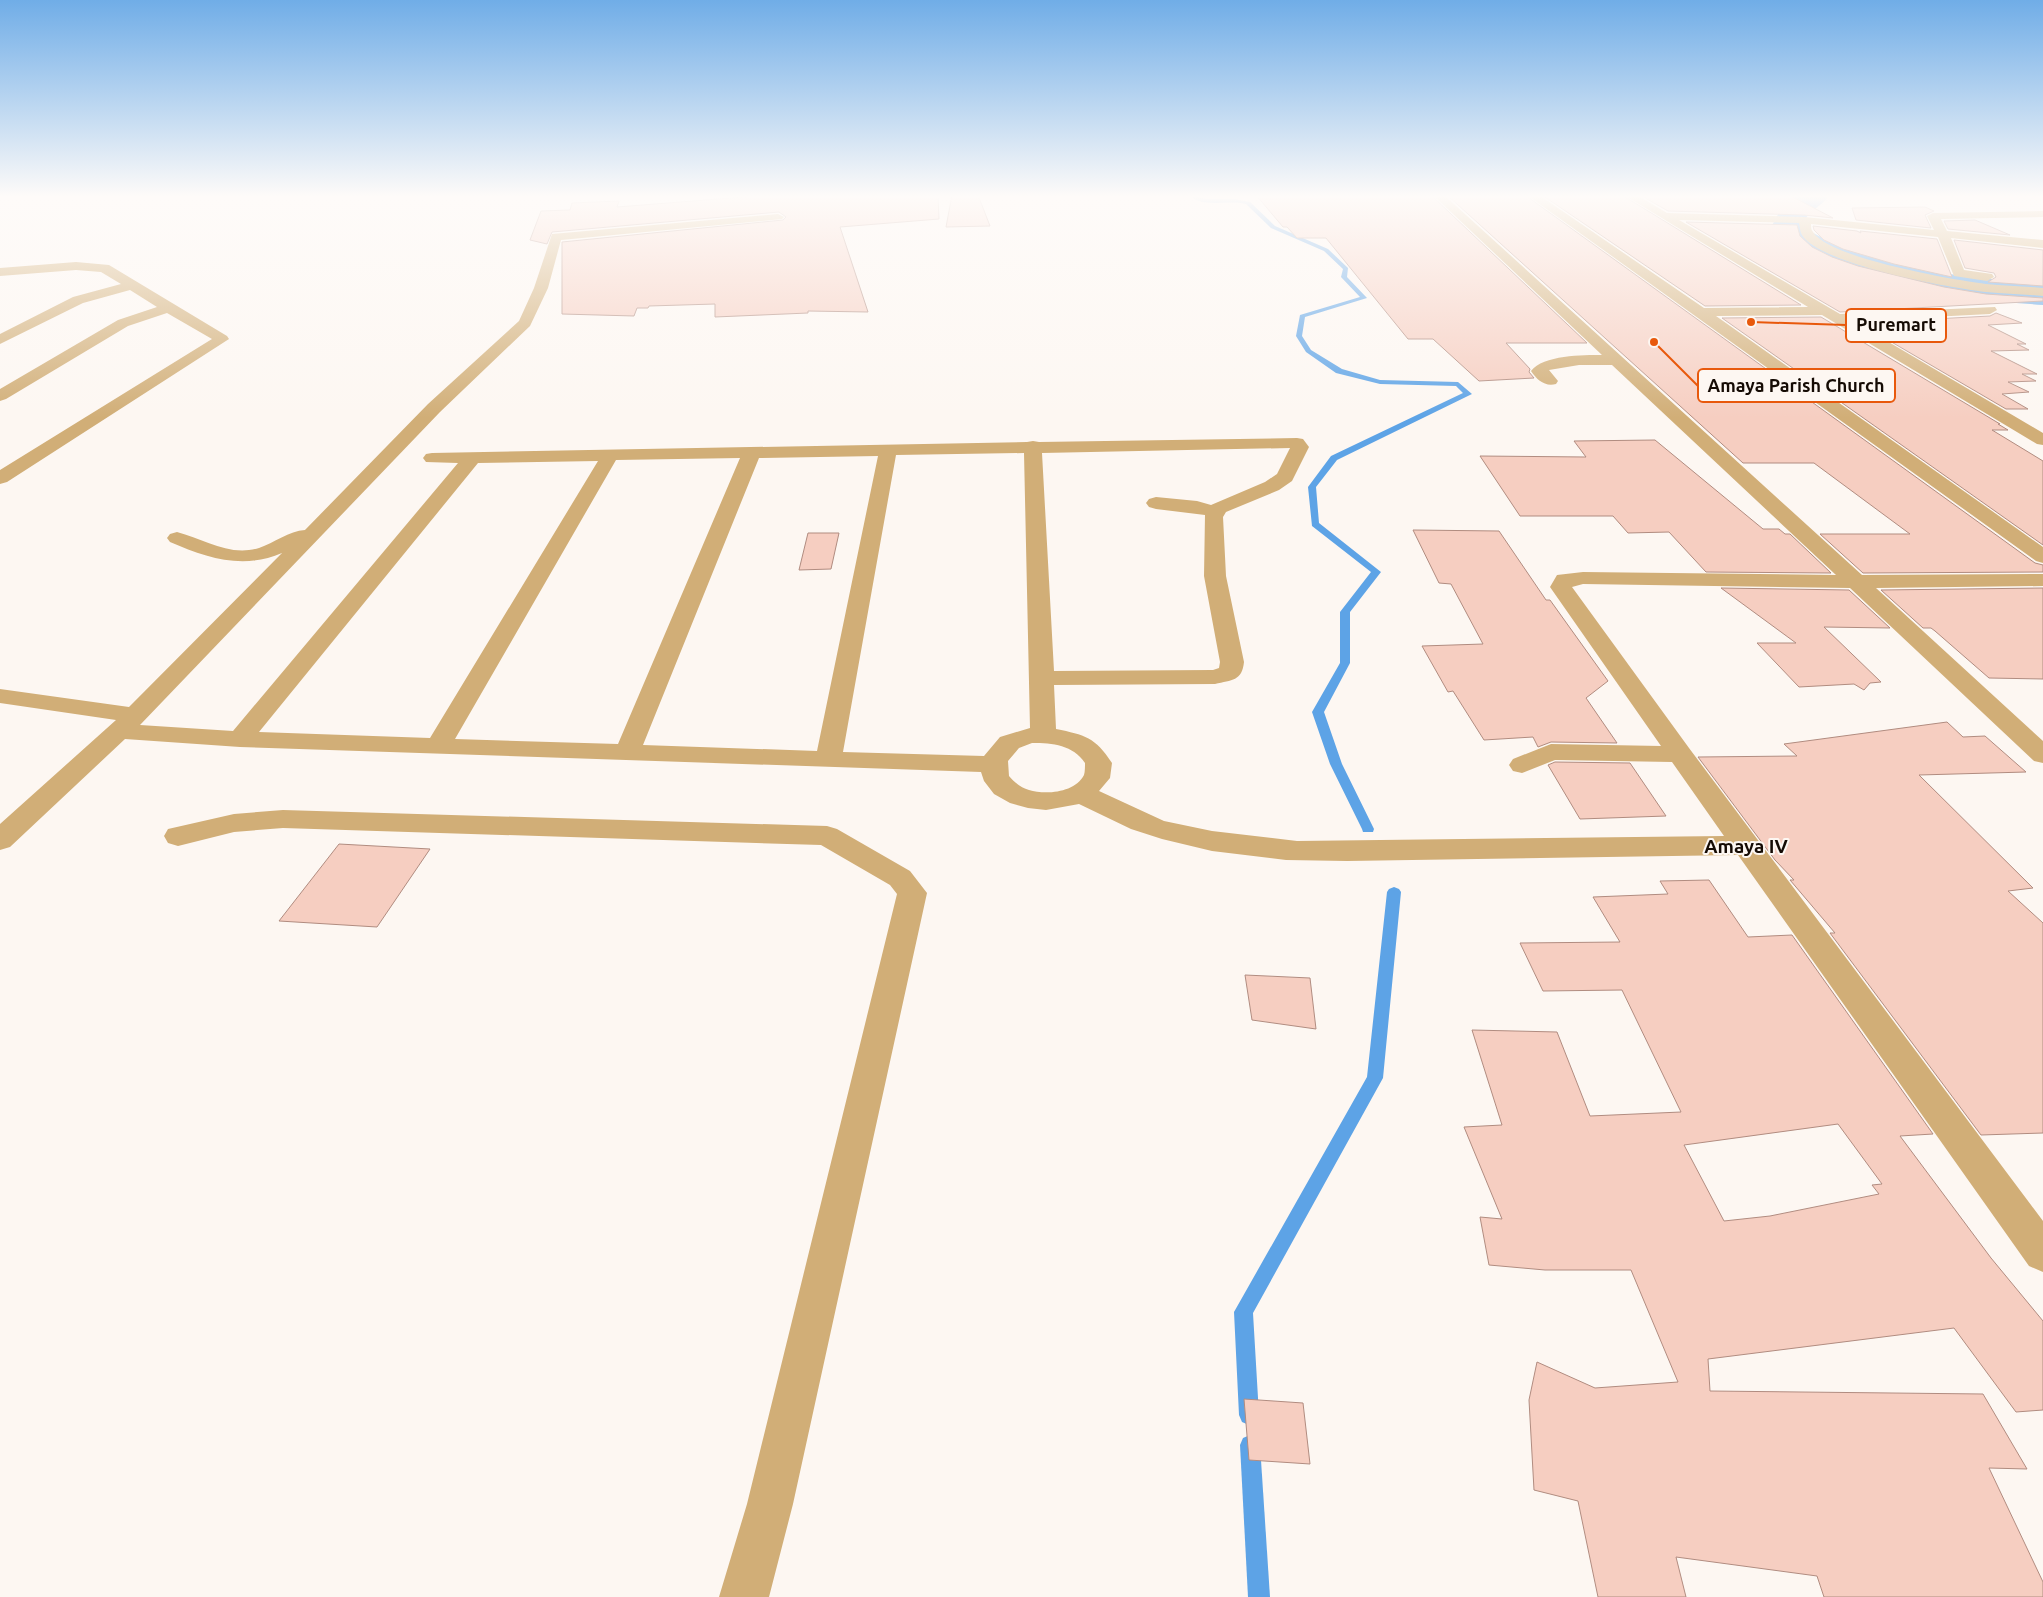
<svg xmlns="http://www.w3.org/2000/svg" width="2043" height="1597" font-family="Ubuntu,sans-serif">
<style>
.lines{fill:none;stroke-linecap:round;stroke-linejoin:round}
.stream{fill:#5da3e6;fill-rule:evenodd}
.river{fill:#5da3e6;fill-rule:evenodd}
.building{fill:#f6cec1;stroke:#b18c80;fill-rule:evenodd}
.minor{fill:#d1ae77;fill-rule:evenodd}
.labels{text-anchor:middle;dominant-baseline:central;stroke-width:4;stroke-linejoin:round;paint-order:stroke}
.quarter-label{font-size:19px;font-weight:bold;fill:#150b04;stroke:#fdf7f2}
.leader{fill:none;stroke:#e8590c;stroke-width:2}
.callout-dot{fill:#e8590c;stroke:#fdf7f2;stroke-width:2}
.callout{fill:#fdf7f2;stroke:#e8590c;stroke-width:2}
.callout-label{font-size:18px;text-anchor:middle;font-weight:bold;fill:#150b04}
</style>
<rect width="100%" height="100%" fill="#fdf7f2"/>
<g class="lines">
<g class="stream">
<path d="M 1189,195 L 1194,195 L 1205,199 L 1234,199 L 1250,202 L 1275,226 L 1328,249 L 1348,268 L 1347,277 L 1367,298 L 1305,317 L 1302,336 L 1311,350 L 1342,369 L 1380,380 L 1458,382 L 1472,394 L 1337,460 L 1316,487 L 1319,523 L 1381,572 L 1350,612 L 1350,663 L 1324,712 L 1342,764 L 1374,829 L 1373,832 L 1363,832 L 1362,829 L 1330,764 L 1312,712 L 1340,663 L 1340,612 L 1371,572 L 1312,526 L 1308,487 L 1331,456 L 1463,393 L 1456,386 L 1380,384 L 1336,373 L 1306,352 L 1296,336 L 1300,315 L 1360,297 L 1341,277 L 1343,269 L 1324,251 L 1271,228 L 1246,204 C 1227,199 1204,209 1189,195 Z"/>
<polygon points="1394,887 1399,889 1401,892 1383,1078 1253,1313 1259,1415 1256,1422 1249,1425 1242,1422 1239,1415 1234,1312 1367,1077 1387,892 1389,889"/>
<polygon points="1250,1435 1257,1438 1260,1445 1270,1597 1248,1597 1240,1445 1243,1438"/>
</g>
<path class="river" d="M 1796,195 L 1829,195 C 1821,208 1806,211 1802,227 C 1879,270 1957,277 2043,283 L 2043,305 C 1960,299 1867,292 1794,249 C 1784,244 1775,240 1769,231 L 1782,207 Z"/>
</g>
<g class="building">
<polygon points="769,195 938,195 939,219 840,227 868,312 808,311 808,313 715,317 715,304 649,306 648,308 637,308 634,316 562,314 562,242 783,220 786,217 779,212 552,232 547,244 530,240 541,211 570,210 572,203 619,201 617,207"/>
<polygon points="952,195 978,195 990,226 946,227"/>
<polygon points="1256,195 1431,195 1587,343 1506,343 1530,369 1529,372 1534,378 1479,381 1433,339 1408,339 1326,238 1297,238 1287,227 1283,227"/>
<polygon points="1447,195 1525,195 2035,563 2043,565 2043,572 1863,573 1820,534 1910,534 1814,463 1743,463"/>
<polygon points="1542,195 1622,195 1801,305 1705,306"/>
<polygon points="1640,195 1791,196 1833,218 1804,215 1668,211"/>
<polygon points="1925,207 1934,211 1925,215 1931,228 1856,220 1852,208"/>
<polygon points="1975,220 2010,235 1948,229 1944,221"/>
<polygon points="1686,222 1797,225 1800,236 1812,247 1832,257 1858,266 1944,287 1986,294 2043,298 2043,301 1840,312"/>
<polygon points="1813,226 1857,231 1861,233 1860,231 1937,239 1952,277 1894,264 1843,249 1824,240 1814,230"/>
<polygon points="1954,240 2043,250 2043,286 1988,282 1996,277 1994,273 1965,268"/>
<polygon points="1996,313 2022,323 1988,325 2026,344 2017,344 2029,350 1991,351 2037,374 2022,374 2036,381 2008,382 2029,392 2002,394 2028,409 2006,409 1859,323 1990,316"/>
<polygon points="1821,317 2000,424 1998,424 2008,430 1992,430 2043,461 2043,545 1722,318"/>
<polygon points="1655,440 1763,529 1779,529 1785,534 1790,534 1831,573 1706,572 1669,532 1628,533 1613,516 1520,516 1480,456 1586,457 1574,441"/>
<polygon points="1413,530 1499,531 1546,600 1550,600 1608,681 1586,698 1617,743 1551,742 1538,747 1533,737 1484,740 1453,691 1448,692 1422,646 1483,644 1451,584 1439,583"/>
<polygon points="808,533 839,533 831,569 799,570"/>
<polygon points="1721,588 1849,590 1890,628 1824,627 1881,682 1870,683 1864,690 1854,684 1799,687 1757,643 1796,643"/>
<polygon points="2043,588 2043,679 1989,678 1935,631 1931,628 1923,628 1881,590"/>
<polygon points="1947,722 1963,737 1985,736 2026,772 1919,775 2033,888 2008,891 2043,923 2043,1133 1981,1135 1830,933 1835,933 1790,880 1794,880 1775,860 1698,757 1797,756 1784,744"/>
<polygon points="1555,762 1630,763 1666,816 1580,819 1548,765"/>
<polygon points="339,844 430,849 377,927 279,921"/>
<path d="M 1709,880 L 1748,937 L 1792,935 L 1933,1134 L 1900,1136 L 1991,1258 L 2043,1321 L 2043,1410 L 2016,1412 L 1954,1328 L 1708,1359 L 1710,1391 L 1983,1394 L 2027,1469 L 1989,1468 L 2043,1582 L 2043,1597 L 1824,1597 L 1817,1576 L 1676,1557 L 1686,1597 L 1598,1597 L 1578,1501 L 1534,1490 L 1529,1400 L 1537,1362 L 1595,1388 L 1678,1382 L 1631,1270 L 1545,1270 L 1489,1265 L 1480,1217 L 1502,1219 L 1464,1127 L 1502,1125 L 1472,1030 L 1557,1032 L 1590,1116 L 1681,1112 L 1622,990 L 1543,991 L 1520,943 L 1620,942 L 1593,897 L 1668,894 L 1660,881 ZM 1838,1124 L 1882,1184 L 1872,1185 L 1879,1194 L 1770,1216 L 1724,1221 L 1684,1145 Z"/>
<polygon points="1245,975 1310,978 1316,1029 1252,1020"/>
<polygon points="1244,1399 1303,1403 1310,1464 1249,1460"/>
</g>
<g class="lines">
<g class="minor">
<path d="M 1433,195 L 1444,195 L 1862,575 L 2043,574 L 2043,586 L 1876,588 L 2043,741 L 2043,763 L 2034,761 L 1850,588 L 1583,584 L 1572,587 L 1689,748 L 2043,1221 L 2043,1272 L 2029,1266 L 1738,855 L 1347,861 L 1286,860 L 1212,851 L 1162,839 L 1131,829 L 1079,804 L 1046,810 L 1028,808 L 1010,803 L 994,794 L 984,781 L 981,772 L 240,747 L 125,739 L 10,847 L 0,850 L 0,824 L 116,720 L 0,703 L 0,689 L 129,707 L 282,553 C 243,570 207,558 170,542 L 167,538 L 170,534 L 177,532 C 204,539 229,557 259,548 C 274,543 289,531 305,530 L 428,404 L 519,321 L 534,288 L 552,234 L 778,214 L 784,217 L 782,219 L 561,240 L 548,288 L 530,326 L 440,412 L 140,725 L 233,731 L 458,463 L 426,462 L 423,458 L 426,454 L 432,453 L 1027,442 L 1033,441 L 1039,442 L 1297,438 L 1303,439 L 1309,447 L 1292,481 L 1279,490 L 1226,512 L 1223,517 L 1226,576 L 1244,662 C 1242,681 1232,680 1215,684 L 1054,685 L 1056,729 C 1085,735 1095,737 1112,763 L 1110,778 L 1099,791 L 1164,821 L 1212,831 L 1297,841 L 1724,836 L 1672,762 L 1555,760 L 1522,773 L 1513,771 L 1509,765 L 1513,759 L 1551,744 L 1661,746 L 1550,587 L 1557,575 L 1583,572 L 1836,575 L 1612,365 L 1579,365 L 1549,370 L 1558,381 L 1556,384 C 1545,387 1537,380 1531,371 C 1543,355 1583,355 1602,355 ZM 1290,448 L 1277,474 L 1265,482 L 1211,505 L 1197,501 L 1156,497 L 1149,499 L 1146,503 L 1149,507 L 1156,509 L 1205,515 L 1204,576 L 1220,662 L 1219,668 L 1213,670 L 1054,671 L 1042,453 ZM 1024,453 L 1030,728 L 1000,737 L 984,756 L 843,752 L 896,455 ZM 878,456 L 817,751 L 643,745 L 759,458 ZM 740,458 L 618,744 L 455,739 L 616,460 ZM 598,461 L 430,738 L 259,732 L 478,463 ZM 1032,743 C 1053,743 1073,745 1085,763 C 1085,766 1085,772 1084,775 C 1075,793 1045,795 1029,790 C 1021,788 1014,782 1009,776 L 1008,761 L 1019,748 Z"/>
<path d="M 1527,195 L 1539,195 L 1704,308 L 1808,307 L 1624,195 L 1637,195 L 1667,213 L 1804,217 L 1934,230 L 1927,216 L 1933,213 L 2043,211 L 2043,217 L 1941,219 L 1947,231 L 2043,240 L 2043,248 L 1951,238 L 1964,270 L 1992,274 L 1994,277 L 1987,281 L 1954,276 L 1938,237 L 1811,224 C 1811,227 1811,230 1813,232 C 1828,258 1954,280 1986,284 C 2005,286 2024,286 2043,288 L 2043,296 C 2024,294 2005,294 1986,292 C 1950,288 1819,264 1802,235 C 1800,232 1800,227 1799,223 L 1679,220 L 1840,314 L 1995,307 L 1997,310 L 1990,314 L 1853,321 L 2043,433 L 2043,445 L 2037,444 L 1822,315 L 1716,316 L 2043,547 L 2043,563 L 2036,561 Z"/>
<polygon points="76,262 109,265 227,336 229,339 7,482 0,484 0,470 212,339 167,313 128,326 6,399 0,401 0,389 118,320 157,307 130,290 83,303 0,344 0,334 73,297 121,284 101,272 76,270 0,276 0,268"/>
<polygon points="283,810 827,826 837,829 910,871 927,893 793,1504 769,1597 719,1597 747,1504 897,894 890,885 821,845 283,828 234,832 178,846 168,843 164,836 168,829 234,814"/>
</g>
</g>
<linearGradient id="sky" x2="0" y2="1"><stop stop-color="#70ade7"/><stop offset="0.47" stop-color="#fefbf9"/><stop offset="1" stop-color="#fefbf9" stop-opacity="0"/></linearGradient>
<rect width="2043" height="418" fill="url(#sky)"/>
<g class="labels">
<g class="quarter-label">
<text x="1746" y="846">Amaya IV</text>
</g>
</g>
<path class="leader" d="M1751 322L1846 325M1654 342L1698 386"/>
<g class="callout-dot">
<circle cx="1751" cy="322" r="5"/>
<circle cx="1654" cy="342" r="5"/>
</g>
<g class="callout">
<rect x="1846" y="309" width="100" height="33" rx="5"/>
<rect x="1698" y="369" width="197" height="33" rx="5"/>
</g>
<g class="callout-label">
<text x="1896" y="331">Puremart</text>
<text x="1796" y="392">Amaya Parish Church</text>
</g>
</svg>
